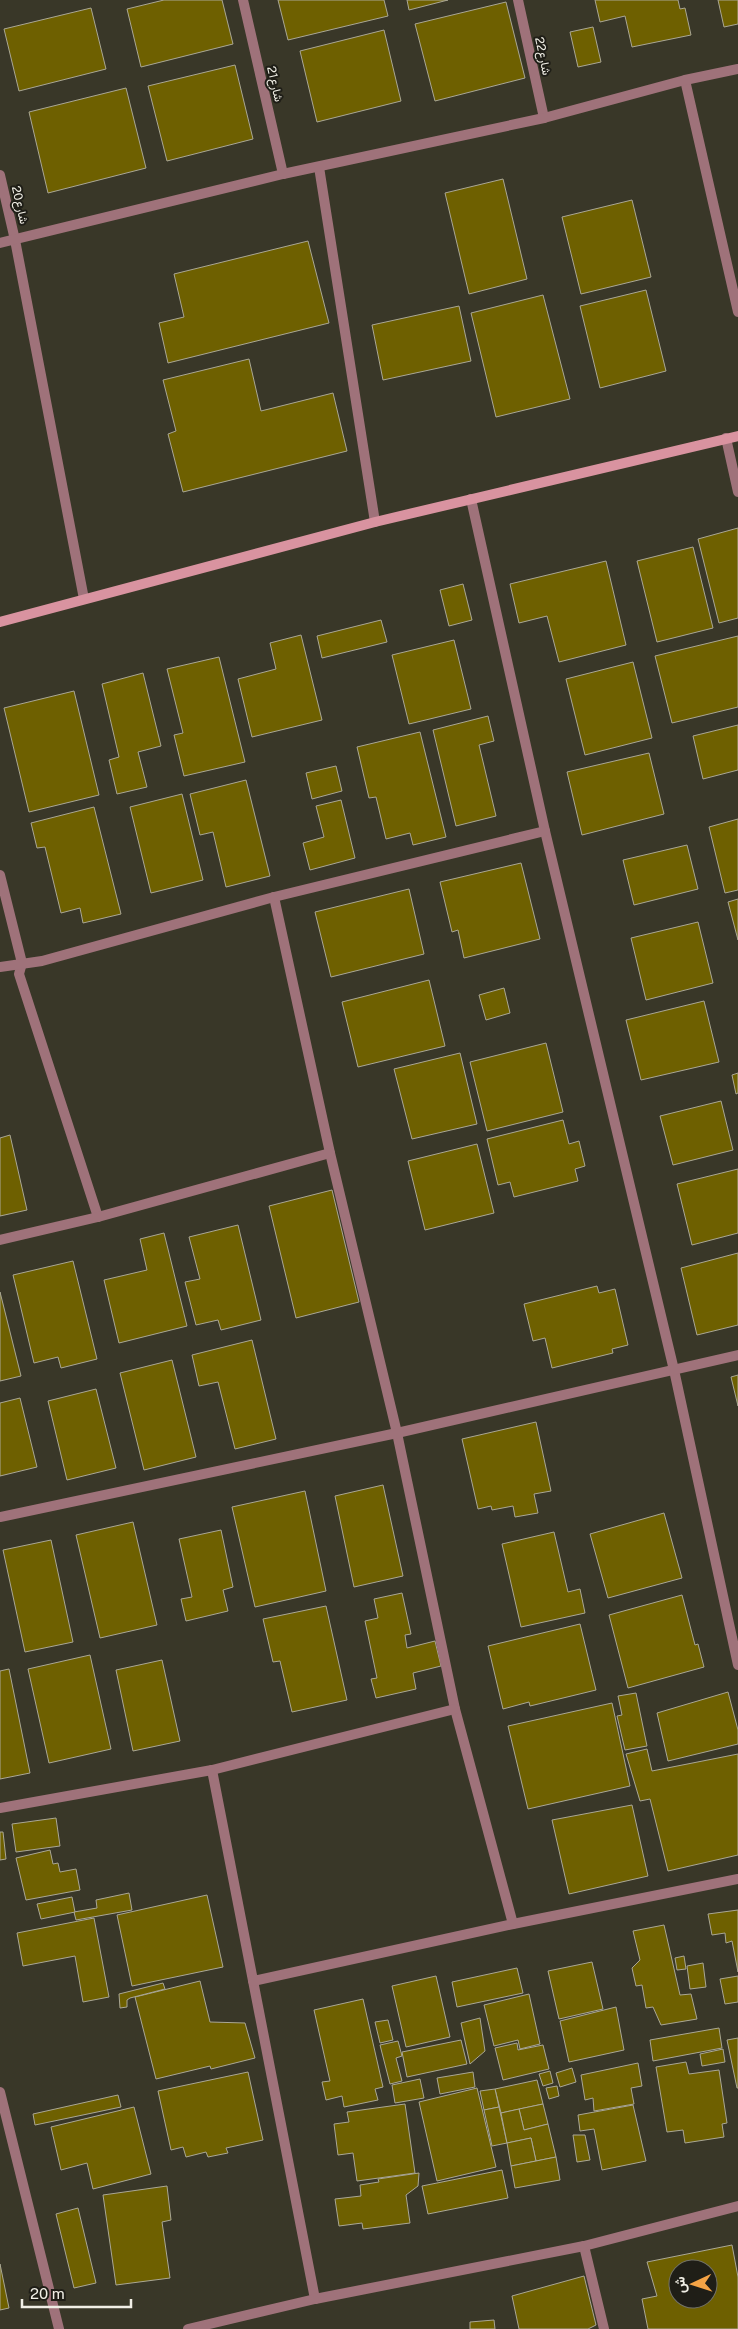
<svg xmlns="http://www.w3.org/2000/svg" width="738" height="2329" font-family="'Public Sans',Vazirmatn,sans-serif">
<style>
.building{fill:#6e6000;stroke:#aaa795;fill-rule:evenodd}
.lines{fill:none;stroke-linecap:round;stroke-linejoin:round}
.street{stroke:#9f727a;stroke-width:10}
.secondary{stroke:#d993a0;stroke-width:10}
.labels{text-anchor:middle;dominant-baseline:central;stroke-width:4;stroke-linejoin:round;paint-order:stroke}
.street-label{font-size:12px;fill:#f1efe6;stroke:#1f1e17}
</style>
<rect width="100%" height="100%" fill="#393728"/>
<g class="building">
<polygon points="164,0 222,0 233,44 141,67 127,9"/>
<polygon points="278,0 384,0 388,16 288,40"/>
<polygon points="407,0 448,0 409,10"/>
<polygon points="595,0 678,0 680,9 685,8 691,35 632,47 625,16 600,22"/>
<polygon points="718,0 738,0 738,24 724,27"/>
<polygon points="506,2 525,78 435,101 415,24"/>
<polygon points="91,8 106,69 19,91 4,29"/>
<polygon points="593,27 601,62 578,67 570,32"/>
<polygon points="384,30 401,101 317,122 300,51"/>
<polygon points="235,65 253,139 167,161 148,86"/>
<polygon points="126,88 146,168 48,193 29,112"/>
<polygon points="503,179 527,279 469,294 445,193"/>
<polygon points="632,200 651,277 581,294 562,217"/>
<polygon points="308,241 329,323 168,363 159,323 184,317 174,274"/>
<polygon points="646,290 666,371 600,388 580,306"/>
<polygon points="543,295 570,399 496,417 471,313"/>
<polygon points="459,306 471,361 383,380 372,325"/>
<polygon points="249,359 261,411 333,393 347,451 183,492 168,434 176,431 163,380"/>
<polygon points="738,528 738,618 719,623 698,539"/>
<polygon points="693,547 713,628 657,642 637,561"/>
<polygon points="606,561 626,645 559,662 547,616 519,623 510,584"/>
<polygon points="463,584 472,620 449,626 440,590"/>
<polygon points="381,620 387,642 322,658 317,636"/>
<polygon points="301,635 322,720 252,737 238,679 276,669 270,643"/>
<polygon points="738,636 738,707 672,723 655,656"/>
<polygon points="454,640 471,709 409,724 392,655"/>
<polygon points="219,657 245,762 184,776 174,735 183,733 167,669"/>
<polygon points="633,662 652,738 585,755 566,679"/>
<polygon points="143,673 161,746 138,752 147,787 117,794 109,760 119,757 102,684"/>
<polygon points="74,691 99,795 29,812 4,708"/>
<polygon points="488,716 494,741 479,745 496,816 456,826 433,730"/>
<polygon points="738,725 738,770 703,779 693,736"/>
<polygon points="420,732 446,837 413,845 410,833 386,839 376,797 369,798 357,747"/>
<polygon points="649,753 664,814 582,835 567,772"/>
<polygon points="336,766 342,791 312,799 306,773"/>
<polygon points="246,780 270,876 226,887 213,832 200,835 190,794"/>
<polygon points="182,794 203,880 151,893 130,807"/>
<polygon points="341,800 355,858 310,870 303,843 324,837 316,806"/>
<polygon points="94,807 121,914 83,923 80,908 61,913 45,847 37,848 31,823"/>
<polygon points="738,819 738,890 725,893 709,827"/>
<polygon points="687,845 698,889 634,905 623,860"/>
<polygon points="521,863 540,939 464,958 458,930 452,932 440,882"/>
<polygon points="409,889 424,954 331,977 315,912"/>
<polygon points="738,899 738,940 728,902"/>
<polygon points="698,922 713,983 646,1000 631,938"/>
<polygon points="429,980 445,1046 358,1067 342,1002"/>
<polygon points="504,988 510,1013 486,1020 479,995"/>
<polygon points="704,1001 719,1062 641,1080 626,1020"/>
<polygon points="546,1043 563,1112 487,1131 470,1062"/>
<polygon points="460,1053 477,1124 412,1139 394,1069"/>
<polygon points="738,1073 738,1093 736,1094 732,1075"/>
<polygon points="721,1101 733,1150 673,1165 660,1116"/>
<polygon points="563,1120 569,1144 579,1141 585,1166 575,1169 578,1181 514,1197 510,1182 498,1185 487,1139"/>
<polygon points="10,1135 27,1210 0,1216 0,1138"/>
<polygon points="477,1144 494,1213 425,1230 408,1161"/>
<polygon points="738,1169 738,1233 692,1245 677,1184"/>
<polygon points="332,1190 359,1302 296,1318 269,1206"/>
<polygon points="238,1225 261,1320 221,1330 218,1320 196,1325 185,1282 200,1279 189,1237"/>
<polygon points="164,1233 187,1326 119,1343 104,1280 147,1270 140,1239"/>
<polygon points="738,1253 738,1325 697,1335 681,1268"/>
<polygon points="73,1261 97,1359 61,1368 58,1357 34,1363 13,1275"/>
<polygon points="597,1286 599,1293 615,1289 628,1345 612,1349 613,1353 552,1368 545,1338 533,1341 524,1304"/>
<polygon points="0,1292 21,1376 0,1381"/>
<polygon points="252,1340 276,1439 235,1449 218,1382 199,1386 192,1355"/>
<polygon points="172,1360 196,1457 144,1470 120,1373"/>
<polygon points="738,1375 738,1406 731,1377"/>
<polygon points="96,1389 116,1468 67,1480 48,1401"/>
<polygon points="20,1398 37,1467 0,1476 0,1403"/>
<polygon points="536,1422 551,1491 534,1494 538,1513 515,1517 513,1506 492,1510 491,1506 478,1509 462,1439"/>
<polygon points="383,1485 403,1576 354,1587 335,1496"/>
<polygon points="305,1491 326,1591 255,1607 232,1507"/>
<polygon points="664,1513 682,1578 608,1598 590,1534"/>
<polygon points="133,1522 157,1625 100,1638 76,1535"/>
<polygon points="221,1530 233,1587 223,1590 228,1611 186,1621 181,1599 192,1597 179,1539"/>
<polygon points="554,1532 568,1592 580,1589 585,1613 521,1627 502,1544"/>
<polygon points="51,1540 73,1642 25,1652 3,1550"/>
<polygon points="402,1593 411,1634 405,1635 407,1648 435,1641 441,1666 413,1673 416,1689 376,1698 371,1679 377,1678 365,1621 378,1618 374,1599"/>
<polygon points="682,1595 695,1645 698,1644 704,1667 628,1688 609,1615"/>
<polygon points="326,1606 347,1700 292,1712 280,1661 273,1662 263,1619"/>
<polygon points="580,1624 596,1690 530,1706 529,1702 503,1709 488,1646"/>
<polygon points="90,1655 111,1749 49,1763 28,1669"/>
<polygon points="162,1660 180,1741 133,1751 116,1670"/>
<polygon points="9,1669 30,1773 0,1779 0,1671"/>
<polygon points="728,1692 738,1730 738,1744 668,1761 657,1713"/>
<polygon points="636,1693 647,1746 625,1750 617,1716 622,1715 618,1696"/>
<polygon points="612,1703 630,1786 528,1809 508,1726"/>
<polygon points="647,1749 652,1771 738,1754 738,1855 668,1871 650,1799 640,1801 626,1754"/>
<polygon points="632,1805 648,1876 569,1894 552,1820"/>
<polygon points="56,1818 60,1846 16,1852 12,1824"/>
<polygon points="0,1832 3,1832 6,1859 0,1860"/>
<polygon points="50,1850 53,1864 58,1863 60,1872 76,1869 80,1890 26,1900 16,1858"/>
<polygon points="129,1893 132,1910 76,1920 74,1912 97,1908 96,1900"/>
<polygon points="207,1895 223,1967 132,1986 117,1915"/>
<polygon points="72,1897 75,1912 41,1919 37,1904"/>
<polygon points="738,1910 738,1972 732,1941 726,1943 725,1933 712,1935 708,1914"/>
<polygon points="94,1918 109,1997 83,2002 75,1956 23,1966 17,1933"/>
<polygon points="664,1925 680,1995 691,1994 697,2019 661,2025 653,2007 646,2008 642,1985 636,1986 632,1968 640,1960 633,1931"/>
<polygon points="684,1956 686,1969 677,1970 675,1958"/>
<polygon points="592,1962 603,2009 559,2019 548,1971"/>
<polygon points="703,1963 706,1987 690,1989 687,1966"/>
<polygon points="517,1968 523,1993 457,2007 452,1982"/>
<polygon points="436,1976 450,2037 406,2047 392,1986"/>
<polygon points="738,1976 738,2002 725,2004 720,1979"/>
<polygon points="200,1981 210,2022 245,2023 255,2058 211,2069 210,2066 156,2079 135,1997"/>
<polygon points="163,1983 165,1989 130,1998 127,2000 127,2007 120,2008 119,1994"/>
<polygon points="529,1994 540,2044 520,2049 518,2040 494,2046 484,2005"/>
<polygon points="363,1999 383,2087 375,2089 378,2100 344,2107 342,2096 326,2100 322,2082 330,2081 314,2010"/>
<polygon points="616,2007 624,2050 569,2062 560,2021"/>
<polygon points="480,2018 485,2051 470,2064 461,2023"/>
<polygon points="388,2020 393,2040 380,2043 375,2022"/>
<polygon points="719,2028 722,2048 653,2061 650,2040"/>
<polygon points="738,2038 738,2088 737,2088 727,2040"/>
<polygon points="461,2040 467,2064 407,2077 402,2052"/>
<polygon points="398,2041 402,2056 396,2058 402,2081 390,2084 380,2045"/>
<polygon points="517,2043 518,2050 543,2045 549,2069 503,2080 495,2048"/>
<polygon points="723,2049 725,2062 702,2066 700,2054"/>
<polygon points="686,2062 689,2074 719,2070 727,2123 722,2124 724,2137 685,2143 683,2130 667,2132 656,2067"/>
<polygon points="638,2063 642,2086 631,2088 634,2104 594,2111 593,2098 585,2100 581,2075"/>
<polygon points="572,2068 576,2082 560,2087 556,2073"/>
<polygon points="550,2071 553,2083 543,2086 539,2074"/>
<polygon points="248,2072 263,2140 226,2148 228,2153 208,2157 206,2152 186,2157 183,2147 171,2150 158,2091"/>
<polygon points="473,2072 475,2087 440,2094 437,2078"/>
<polygon points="420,2079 424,2098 395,2103 392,2085"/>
<polygon points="537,2080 543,2104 501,2113 495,2089"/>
<polygon points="557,2086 559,2096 549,2099 546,2088"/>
<polygon points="477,2088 496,2167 437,2181 419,2102"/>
<polygon points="495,2089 499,2107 484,2110 480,2091"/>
<polygon points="118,2095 121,2107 35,2125 33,2114"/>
<polygon points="405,2104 415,2173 357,2181 353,2153 338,2155 334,2124 349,2122 347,2112"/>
<polygon points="543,2104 548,2124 524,2130 519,2109"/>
<polygon points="633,2105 646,2161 602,2170 594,2129 580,2131 578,2115"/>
<polygon points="134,2107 151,2174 93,2189 87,2163 61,2170 51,2127"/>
<polygon points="499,2107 507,2143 492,2146 484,2110"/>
<polygon points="519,2109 524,2130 548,2124 556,2157 536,2161 531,2138 507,2143 501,2113"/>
<polygon points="573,2135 585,2135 590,2160 577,2162"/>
<polygon points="531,2138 536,2161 511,2166 507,2143"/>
<polygon points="556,2157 560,2180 515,2188 511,2166"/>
<polygon points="502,2170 508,2198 428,2214 422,2186"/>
<polygon points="419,2173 418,2186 406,2195 410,2223 363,2229 362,2223 339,2226 335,2199 361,2196 360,2185 379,2182 378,2179"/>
<polygon points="167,2186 171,2220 162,2222 170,2278 116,2285 103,2195"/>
<polygon points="78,2208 96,2283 74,2288 56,2214"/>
<path d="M 732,2245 L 738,2277 L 738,2329 L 648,2329 L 642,2299 L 657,2296 L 647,2262 ZM 678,2269 L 708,2269 L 708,2299 L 678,2299 Z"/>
<polygon points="0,2264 9,2308 0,2310"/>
<polygon points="584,2276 596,2325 588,2329 519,2329 512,2296"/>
<polygon points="494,2320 495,2329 470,2329 470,2322"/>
</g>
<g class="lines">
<g class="street">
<polyline points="243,0 283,174"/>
<polyline points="518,0 544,118"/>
<polyline points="685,80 738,312"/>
<polyline points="319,167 375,522"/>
<polyline points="0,175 15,240 84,599"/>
<polyline points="0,243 283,174 544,118 685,80 738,69"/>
<polyline points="726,438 738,492"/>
<polyline points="471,499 545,831 674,1370 738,1665"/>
<polyline points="0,875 22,963 19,974 98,1217"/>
<polyline points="274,897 330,1153 397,1433 455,1709 513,1924"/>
<polyline points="0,967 42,961 274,897 545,831"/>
<polyline points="0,1240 98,1217 330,1153"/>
<polyline points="0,1517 397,1433 738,1355"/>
<polyline points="212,1770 315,2299"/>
<polyline points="0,1808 212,1770 455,1709"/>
<polyline points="253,1981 513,1924 738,1879"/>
<polyline points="0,2092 59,2329"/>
<polyline points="584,2246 604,2329"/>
<polyline points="188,2329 315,2299 584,2246 738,2206"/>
</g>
<polyline class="secondary" points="0,622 375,522 738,436"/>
</g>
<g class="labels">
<g class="street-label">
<text transform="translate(543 56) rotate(78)">شارع22</text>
<text transform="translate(275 84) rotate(77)">شارع21</text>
<text transform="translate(20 205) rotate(77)">شارع20</text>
</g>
</g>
<g transform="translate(693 2284) rotate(266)"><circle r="24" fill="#1f1e17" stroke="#73726a"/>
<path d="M0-4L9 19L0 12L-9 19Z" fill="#f5a345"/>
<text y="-8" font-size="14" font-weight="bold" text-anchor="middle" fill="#f1efe6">ش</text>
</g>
<path d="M22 2299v8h109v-8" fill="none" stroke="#f1efe6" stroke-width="2.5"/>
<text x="30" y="2299" font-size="15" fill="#f1efe6" stroke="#1f1e17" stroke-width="4" paint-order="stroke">20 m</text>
</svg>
